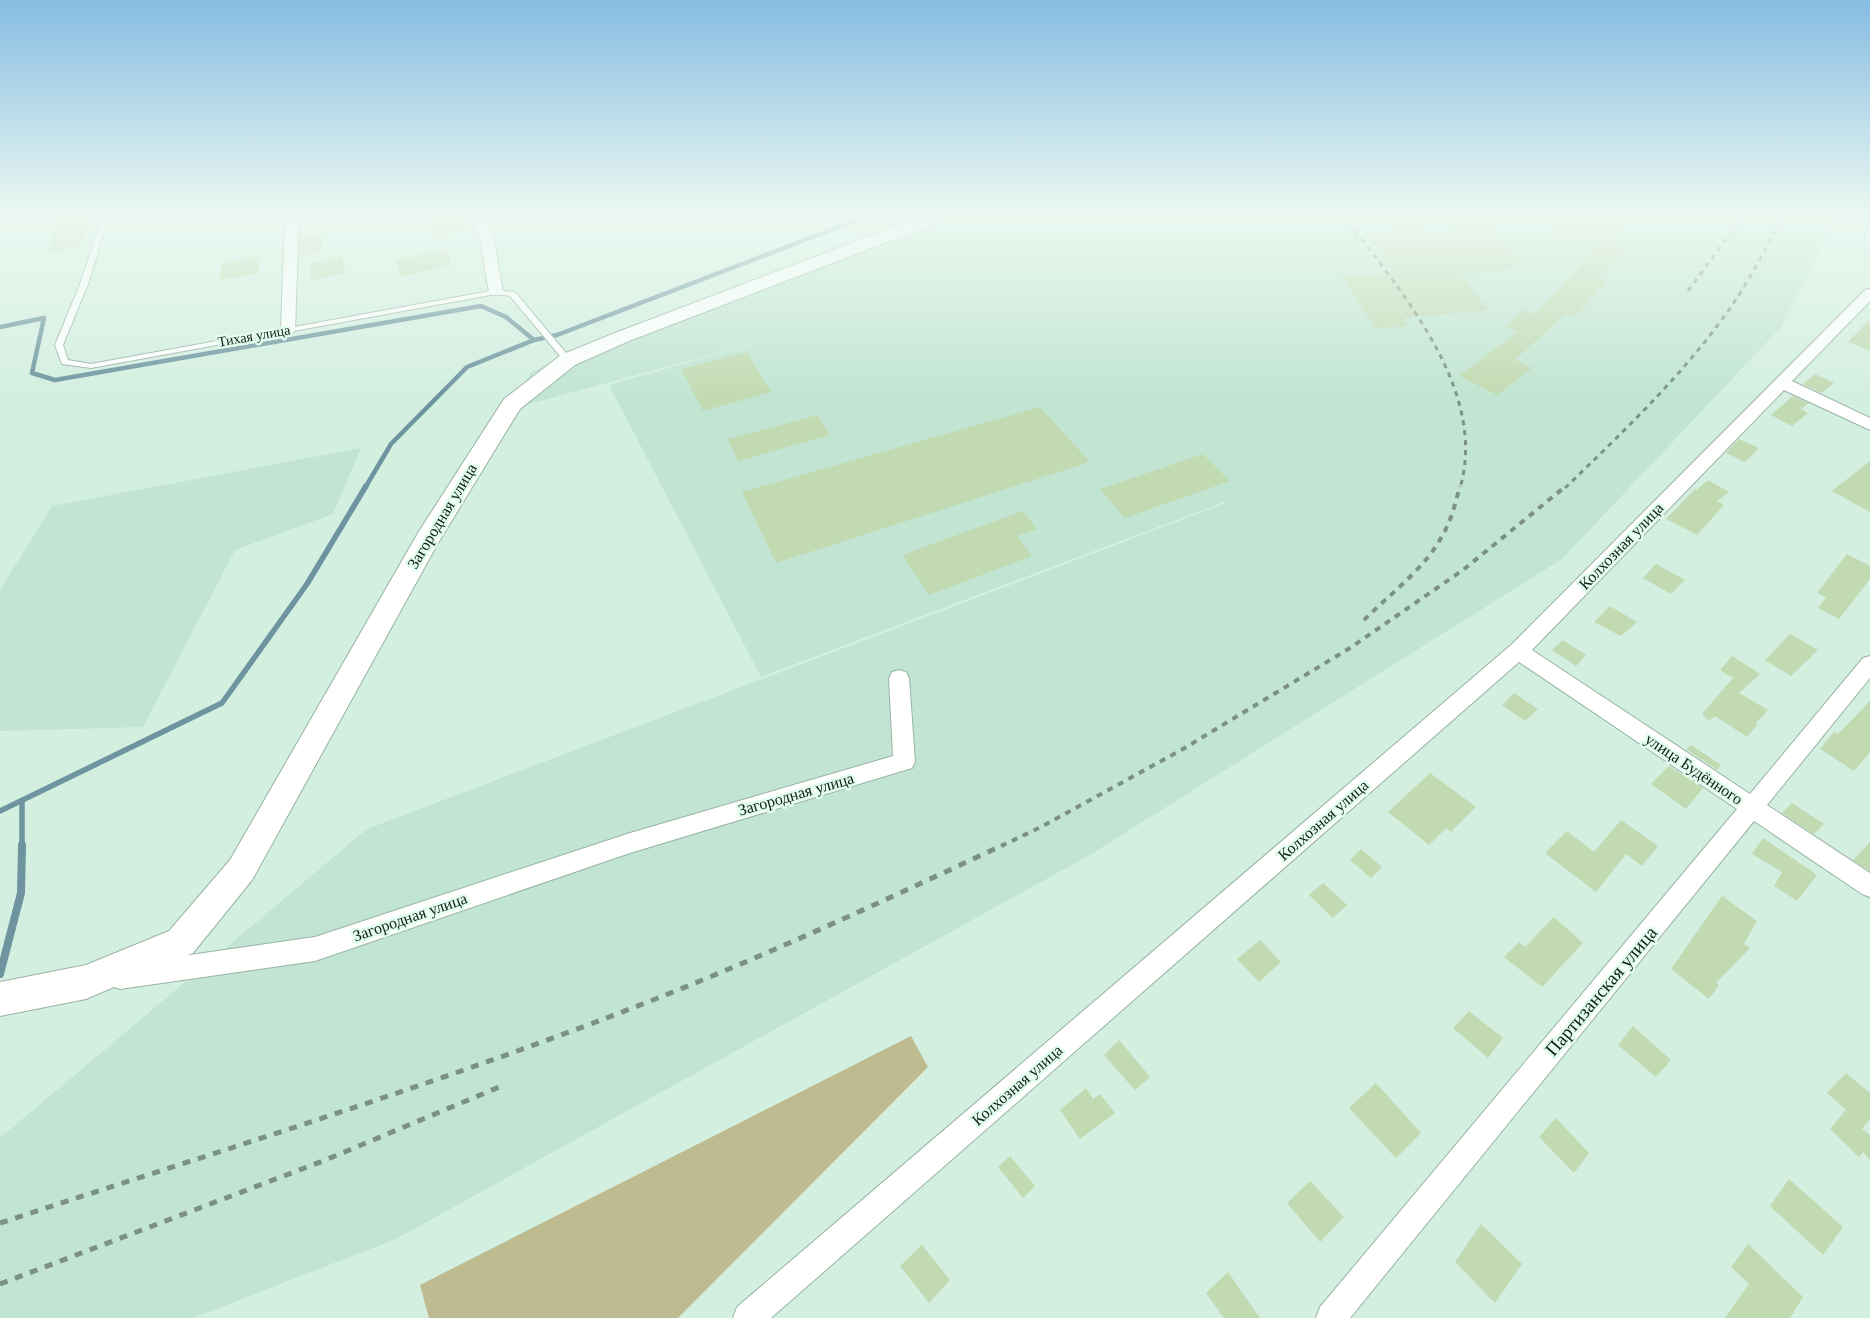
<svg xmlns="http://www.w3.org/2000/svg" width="1870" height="1318" font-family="'Times New Roman',serif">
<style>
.built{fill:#c1e5d2}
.green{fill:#bebb91}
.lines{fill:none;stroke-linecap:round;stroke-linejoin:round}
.stream-far2{stroke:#6d949f;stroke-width:4.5}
.stream-far1{stroke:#6d949f;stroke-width:5.5}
.stream{stroke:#6d949f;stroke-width:8}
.building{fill:#c2dab2}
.service-casing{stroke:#98b3a4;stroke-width:2}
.minor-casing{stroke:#98b3a4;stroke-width:2}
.secondary-casing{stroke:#98b3a4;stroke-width:2}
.service{fill:#fff;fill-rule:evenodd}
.minor{fill:#fff;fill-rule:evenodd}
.secondary{fill:#fff;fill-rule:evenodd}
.rail-far2{stroke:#7c9086;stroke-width:3;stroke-dasharray:5 5;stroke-linecap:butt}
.rail-far1{stroke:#7c9086;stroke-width:4;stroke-dasharray:6 6;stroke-linecap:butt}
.rail{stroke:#7c9086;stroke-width:5;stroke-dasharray:8 8;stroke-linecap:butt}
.labels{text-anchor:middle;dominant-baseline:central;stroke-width:5;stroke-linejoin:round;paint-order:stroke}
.far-street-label{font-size:14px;fill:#131d18;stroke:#e1fdee}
.street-label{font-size:16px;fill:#131d18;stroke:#e1fdee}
.near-street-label{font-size:19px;fill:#131d18;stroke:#e1fdee}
</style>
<rect width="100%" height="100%" fill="#d3efe0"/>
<g class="built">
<polygon points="947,215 1838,215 1782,326 1562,559 1088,856 396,1239 193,1318 0,1318 0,1138 367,829 1226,503 1224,502 761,677 609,385 781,336 506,410 532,371"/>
<polygon points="361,448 333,514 235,550 143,727 0,731 0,590 52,506"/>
</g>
<polygon class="green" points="911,1036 928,1067 678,1318 429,1318 420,1285"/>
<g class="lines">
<g class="stream-far2">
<polyline points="0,327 44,318 32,373 55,380 481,306 506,317 534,340"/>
<polyline points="365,488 391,444 467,367 534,340 557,335 870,215"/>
</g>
<g class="stream-far1">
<polyline points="0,811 222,703 307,584 366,486"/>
<polyline points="22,846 22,801"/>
</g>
<polyline class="stream" points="0,974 21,893 22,845"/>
</g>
<g class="building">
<polygon points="60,215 79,215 75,224 89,222 80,247 49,252"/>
<polygon points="460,215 463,231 435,236 433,219"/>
<polygon points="1550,215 1595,215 1616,218 1624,253 1598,277 1607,281 1575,317 1566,313 1515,360 1532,368 1497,395 1459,376 1517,332 1505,327 1524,310 1536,314 1587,260 1581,260 1596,247 1554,241"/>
<polygon points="1490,228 1526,266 1459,274 1489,310 1403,318 1408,326 1375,328 1342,276 1396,273 1365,234 1420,229 1425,234"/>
<polygon points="322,234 322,252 299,256 300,238"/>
<polygon points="445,249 452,265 401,277 396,260"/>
<polygon points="261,256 258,274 219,280 222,262"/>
<polygon points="342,256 345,273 311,280 310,263"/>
<polygon points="1870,319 1870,351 1848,342"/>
<polygon points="747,352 771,392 703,411 681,369"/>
<polygon points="1815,374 1834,383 1821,393 1803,384"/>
<polygon points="1793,396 1809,403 1801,409 1808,413 1792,426 1771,415"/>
<polygon points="1040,407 1090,462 776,563 742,492"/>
<polygon points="818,415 830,435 738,461 728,439"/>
<polygon points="1739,439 1759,448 1745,462 1726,453"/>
<polygon points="1203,454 1230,481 1125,518 1100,489"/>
<polygon points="1870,461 1870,512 1832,491"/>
<polygon points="1708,480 1729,492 1717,501 1724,505 1697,535 1666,519 1695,489 1697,490"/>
<polygon points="1023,511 1037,529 1017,536 1032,556 929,595 902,555"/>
<polygon points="1847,554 1870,566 1870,579 1839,619 1818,608 1826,597 1817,593"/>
<polygon points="1656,564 1685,580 1671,594 1643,578"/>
<polygon points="1610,606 1637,622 1621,636 1594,622"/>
<polygon points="1790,634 1818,650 1791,676 1765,660"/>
<polygon points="1563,640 1586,655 1576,666 1552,650"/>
<polygon points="1732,656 1760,674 1739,693 1768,710 1755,724 1757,725 1747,737 1715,716 1709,721 1702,714 1733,678 1720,670"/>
<polygon points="1514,693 1538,709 1525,721 1502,705"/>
<polygon points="1870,701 1870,752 1854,771 1820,749 1834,732 1838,734"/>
<polygon points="1691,745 1721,765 1717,770 1686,749"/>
<polygon points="1669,766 1703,788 1686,809 1651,784"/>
<polygon points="1430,773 1476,807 1451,832 1446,828 1429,845 1388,812"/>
<polygon points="1792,803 1824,824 1814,834 1782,813"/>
<polygon points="1621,820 1658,846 1642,866 1626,854 1596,892 1545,853 1567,831 1594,852"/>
<polygon points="1763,838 1817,875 1797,901 1774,886 1782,872 1752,854"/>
<polygon points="1870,842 1870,871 1853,860"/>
<polygon points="1361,849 1382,867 1371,878 1350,860"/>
<polygon points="1323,883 1347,905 1333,918 1309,895"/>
<polygon points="1722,896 1757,921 1744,944 1750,948 1716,983 1719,985 1709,999 1671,969"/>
<polygon points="1554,917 1583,943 1542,987 1504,957 1519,942 1525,947"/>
<polygon points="1260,940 1281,962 1259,982 1237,959"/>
<polygon points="1469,1011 1503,1038 1488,1058 1453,1028"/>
<polygon points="1633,1026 1671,1060 1656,1077 1618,1045"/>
<polygon points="1119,1040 1150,1077 1135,1090 1104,1055"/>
<polygon points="1846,1073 1870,1093 1870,1119 1862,1129 1870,1135 1870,1160 1863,1152 1859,1157 1830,1129 1846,1110 1827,1093"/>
<polygon points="1376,1083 1421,1133 1396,1158 1349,1108"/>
<polygon points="1086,1088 1093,1099 1100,1094 1115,1113 1080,1139 1060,1110"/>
<polygon points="1556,1118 1589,1153 1574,1173 1539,1137"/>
<polygon points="1010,1156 1035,1186 1023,1198 998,1167"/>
<polygon points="1789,1179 1843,1227 1823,1255 1770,1206"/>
<polygon points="1310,1181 1344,1217 1320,1242 1287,1203"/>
<polygon points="1481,1224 1522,1264 1495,1303 1455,1262"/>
<polygon points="1748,1244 1803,1297 1790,1318 1725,1318 1749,1284 1731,1267"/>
<polygon points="922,1245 950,1280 929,1303 900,1266"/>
<polygon points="1228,1272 1260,1318 1224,1318 1206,1293"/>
</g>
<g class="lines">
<defs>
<g id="service">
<polygon points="103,215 109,215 88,284 63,345 68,360 91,364 496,290 515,292 572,360 568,362 565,362 510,296 496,294 91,368 62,364 55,345 80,284"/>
<polygon points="1870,228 1870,237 1865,235 1865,233"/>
</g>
<g id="minor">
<polygon points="285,215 299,215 295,330 293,333 283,333 281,330"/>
<polygon points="472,215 485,215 494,240 503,292 501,295 491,295 489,292 480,240"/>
<polygon points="1870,289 1870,301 1792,381 1870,418 1870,430 1784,390 1532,650 1750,794 1863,658 1870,656 1870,678 1767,805 1870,873 1870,897 1862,894 1754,821 1350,1318 1316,1318 1320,1307 1737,809 1519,662 771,1318 733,1318 737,1307 1511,645 1865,290"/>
<polygon points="899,670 906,672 909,678 915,762 912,768 630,853 315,961 120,989 111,986 108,977 111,968 120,965 315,937 630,833 893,756 889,678 892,672"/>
</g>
<polygon id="secondary" points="925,215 950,215 947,219 629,341 575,365 520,409 438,543 252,880 193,953 86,999 0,1016 0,982 86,965 169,931 230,860 418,533 504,399 561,355 615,333"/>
</defs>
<use href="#service" class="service-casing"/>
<use href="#minor" class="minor-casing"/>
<use href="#secondary" class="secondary-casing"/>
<use href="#service" class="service"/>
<use href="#minor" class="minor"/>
<use href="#secondary" class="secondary"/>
<g class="rail-far2">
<path d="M 1343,215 C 1398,288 1489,389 1460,488"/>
<polyline points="1688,291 1744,215"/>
<path d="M 1565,488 C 1624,431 1684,374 1731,307 C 1751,278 1767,245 1785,215"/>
</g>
<g class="rail-far1">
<path d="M 1364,620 C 1390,594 1423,570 1441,538 C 1451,522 1455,504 1460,486"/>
<polyline points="1001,846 1041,827 1183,749 1350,648 1463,570 1566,486"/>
</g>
<g class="rail">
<path d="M 0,1223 C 225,1149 453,1080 673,992 C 785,947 894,896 1003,845"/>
<polyline points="0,1284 323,1161 504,1085"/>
</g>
</g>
<linearGradient id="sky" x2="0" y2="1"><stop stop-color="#86bce2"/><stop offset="0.54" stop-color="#ebf8f1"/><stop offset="1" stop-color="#ebf8f1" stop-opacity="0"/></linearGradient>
<rect width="1870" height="399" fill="url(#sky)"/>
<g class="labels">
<g class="far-street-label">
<text transform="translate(254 336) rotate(-10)">Тихая улица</text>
</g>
<g class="street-label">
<text transform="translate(442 516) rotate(-59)">Загородная улица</text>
<text transform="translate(1621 546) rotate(-46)">Колхозная улица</text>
<text transform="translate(1694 769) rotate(34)">улица Будённого</text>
<text transform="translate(796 794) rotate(-16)">Загородная улица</text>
<text transform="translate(1323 820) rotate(-41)">Колхозная улица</text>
<text transform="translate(410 917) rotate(-19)">Загородная улица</text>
<text transform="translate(1017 1085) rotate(-41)">Колхозная улица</text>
</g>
<g class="near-street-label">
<text transform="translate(1601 991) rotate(-50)">Партизанская улица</text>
</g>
</g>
</svg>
